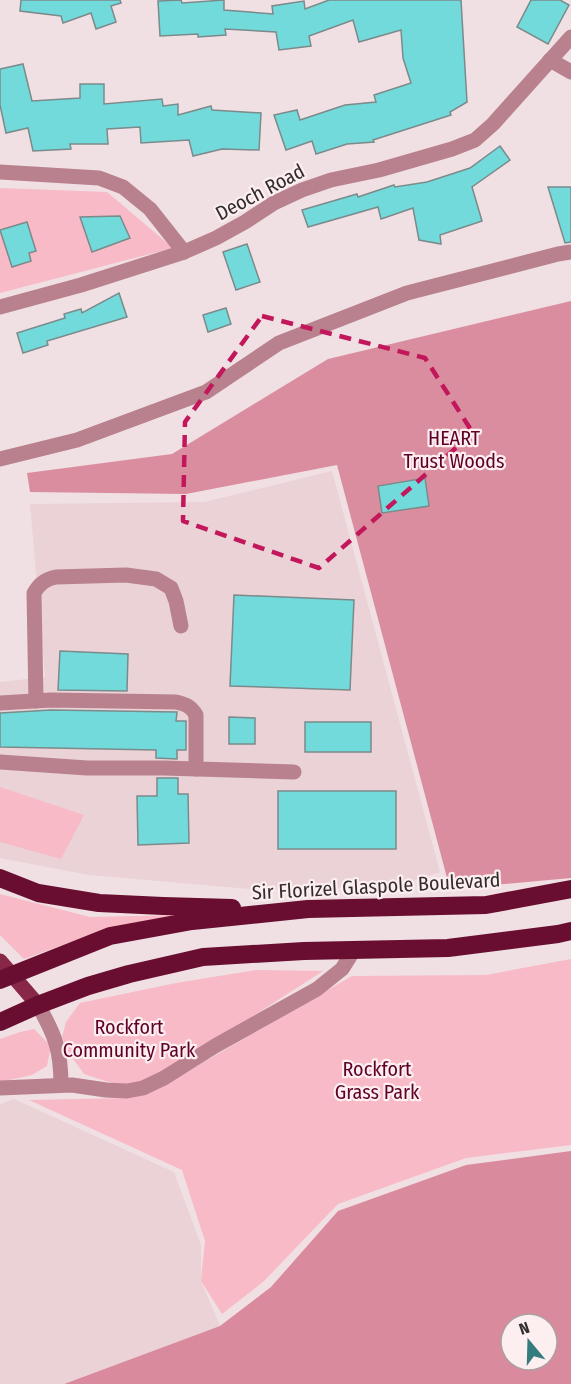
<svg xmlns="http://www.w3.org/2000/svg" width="571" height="1384" font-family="'Fira Sans Condensed',sans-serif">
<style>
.built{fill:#ead2d7}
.green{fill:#f7bac6}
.forest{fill:#da8d9f}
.water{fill:#d98b9d;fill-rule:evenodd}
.building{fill:#73dadc;stroke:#7b8a8a;stroke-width:1.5}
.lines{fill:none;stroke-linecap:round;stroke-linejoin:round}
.minor{stroke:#b8818d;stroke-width:15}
.major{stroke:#882747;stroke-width:15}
.highway{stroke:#690e31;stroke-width:18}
.marked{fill:none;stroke:#c2185b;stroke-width:4.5;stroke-dasharray:12 8;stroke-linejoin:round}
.labels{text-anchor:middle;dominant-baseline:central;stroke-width:4.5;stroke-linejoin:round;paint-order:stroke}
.street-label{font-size:20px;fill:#312c2d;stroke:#fdeef0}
.park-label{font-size:20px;fill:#5e0027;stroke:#fdeef0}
</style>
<rect width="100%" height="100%" fill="#f0e0e3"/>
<g class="built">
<polygon points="332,471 440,872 398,886 262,890 89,875 0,858 0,682 45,677 30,504 204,502"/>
<polygon points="14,1099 174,1172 201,1245 201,1281 220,1326 63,1384 0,1384 0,1104"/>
</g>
<g class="green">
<polygon points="0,188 107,192 173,248 0,293"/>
<polygon points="0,787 84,815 61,859 0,842"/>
<polygon points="0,894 90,917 183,915 93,934 24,959 0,935"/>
<polygon points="571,959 571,1145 466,1158 338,1204 263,1282 222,1314 201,1281 205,1241 182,1170 29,1100 125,1098 156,1090 352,976 486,975"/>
<polygon points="256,970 323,971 233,1029 149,1080 132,1085 108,1082 84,1074 69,1053 62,1037 66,1022 80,1003 176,983"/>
<polygon points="34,1029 51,1046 47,1066 32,1075 0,1082 0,1039 20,1032"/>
</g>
<polygon class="forest" points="571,301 571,878 450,889 337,465 186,494 30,492 27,473 172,454 328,359"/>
<path class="water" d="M 571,1151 L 571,1384 L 64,1384 L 220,1326 L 271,1287 L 338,1211 L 466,1165 ZM 511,1324 L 547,1324 L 547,1360 L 511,1360 Z"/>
<g class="building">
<polygon points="21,0 120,0 121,3 111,6 116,22 96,29 91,13 63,23 61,16 20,11"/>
<polygon points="181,0 182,3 224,0 224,10 273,14 272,6 304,1 305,9 329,0 461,0 467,102 450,112 451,115 373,140 374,142 347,144 316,154 312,141 286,150 274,115 297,110 300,120 345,105 376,102 374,95 411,83 403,58 401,30 359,42 353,20 309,36 311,46 279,50 276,32 225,29 226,35 198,37 198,34 160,36 158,1"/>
<polygon points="531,0 560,0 569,5 548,44 517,27"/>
<polygon points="23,64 32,101 80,98 80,84 104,84 104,104 162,99 163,106 178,104 178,115 211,106 212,110 261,113 259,150 222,149 193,156 189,140 141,143 140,127 107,129 108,144 70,144 71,149 33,151 28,128 6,133 0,105 0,69"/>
<polygon points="500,146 510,160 472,187 482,221 440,235 441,244 419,240 413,208 381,219 378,207 308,227 302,210 357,194 358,197 394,185 395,187 427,182 470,168"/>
<polygon points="548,187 571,187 571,242 565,243"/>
<polygon points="120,216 130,238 92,252 80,217"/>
<polygon points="27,222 36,251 29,253 31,261 12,267 0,230"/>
<polygon points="247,244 260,282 236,290 223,252"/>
<polygon points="119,293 127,317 47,341 48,345 23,353 17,333 65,318 64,314 81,309 82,313"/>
<polygon points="226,308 231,324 208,332 203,315"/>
<polygon points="425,478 429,506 382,513 378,486"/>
<polygon points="234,595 354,600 350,690 230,686"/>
<polygon points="60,651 128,654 127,691 58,690"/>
<polygon points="51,710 177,712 176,721 186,721 186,750 177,750 177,759 156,758 156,750 0,747 0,713"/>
<polygon points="229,717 255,718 255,744 229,744"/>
<rect x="305" y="722" width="66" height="30"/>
<polygon points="157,778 178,778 178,794 188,794 189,843 138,845 137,796 157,796"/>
<rect x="278" y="791" width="118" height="58"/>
</g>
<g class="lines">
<g class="minor">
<polyline points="550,60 571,72"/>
<polyline points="0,172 99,178 123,187 150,209 184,252"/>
<polyline points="0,307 81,285 184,252 216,238 245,222 274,203 302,190 331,180 379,170 452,149 475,140 493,124 571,37"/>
<polyline points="0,459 77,440 206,392 279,343 407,293 558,254 571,252"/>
<path d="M 36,701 L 34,593 C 40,583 46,579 56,577 L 126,575 L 156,579 L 171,588 L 176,601 L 181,626"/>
<path d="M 0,703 L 51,700 L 176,702 C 185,704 191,706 196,715 L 196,769"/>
<polyline points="0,762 87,768 164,768 294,772"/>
<path d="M 38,1005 C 55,1035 61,1050 61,1085"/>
<polyline points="0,1088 72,1085 106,1090 127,1091 143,1088 164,1078 215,1046 317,989 342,969 354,950"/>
</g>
<polyline class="major" points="0,961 38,1005"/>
<g class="highway">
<polyline points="0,878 38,893 99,903 163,906 232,908"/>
<polyline points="0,980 110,936 192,921 308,909 486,905 571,889"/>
<polyline points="0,1022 38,1005 88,986 129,974 203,957 304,951 448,948 558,934 571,931"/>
</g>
</g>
<path class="marked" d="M 262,316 L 425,358 L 473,433 L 319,568 L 183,521 L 185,422 Z"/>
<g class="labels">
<g class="street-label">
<text transform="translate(260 192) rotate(-28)">Deoch Road</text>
<text transform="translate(376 886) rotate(-3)">Sir Florizel Glaspole Boulevard</text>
</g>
<g class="park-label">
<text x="454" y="438">HEART<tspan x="454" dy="23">Trust Woods</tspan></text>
<text x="129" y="1027">Rockfort<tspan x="129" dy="23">Community Park</tspan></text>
<text x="377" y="1069">Rockfort<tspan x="377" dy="23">Grass Park</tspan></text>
</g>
</g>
<g transform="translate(529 1342) rotate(341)"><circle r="28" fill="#fdeef0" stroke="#aba0a2" stroke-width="1.5"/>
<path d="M0-4.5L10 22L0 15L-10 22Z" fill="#347d7e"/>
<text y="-9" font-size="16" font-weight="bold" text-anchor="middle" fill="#312c2d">N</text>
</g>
</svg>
